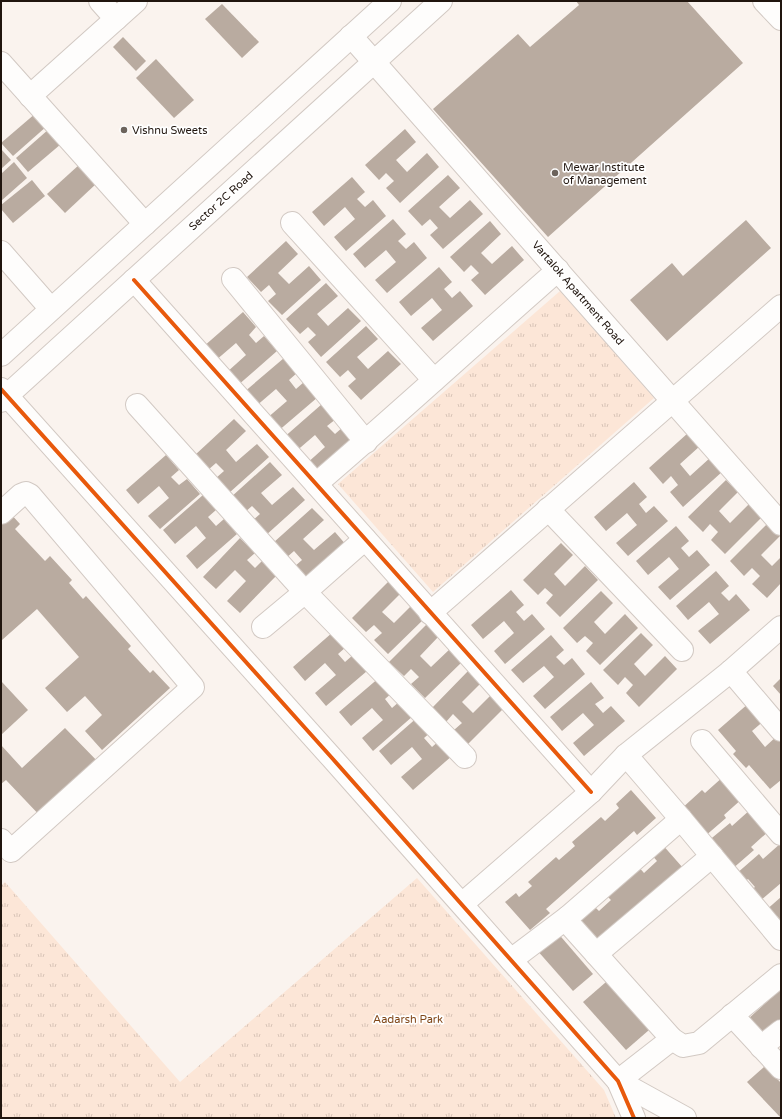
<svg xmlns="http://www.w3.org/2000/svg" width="782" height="1119" font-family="'Varela Round',sans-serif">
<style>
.park{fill:url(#park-tufts)}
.building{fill:#b9aba0}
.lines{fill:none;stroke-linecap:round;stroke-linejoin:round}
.minor-casing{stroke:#d2c9c3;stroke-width:24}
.minor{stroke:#fefdfc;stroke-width:22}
.cycleway-casing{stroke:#fff;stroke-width:6}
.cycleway{stroke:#e8590c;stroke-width:4}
.poi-dot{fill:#6c635c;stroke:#fff;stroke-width:1.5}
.labels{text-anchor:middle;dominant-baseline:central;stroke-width:3.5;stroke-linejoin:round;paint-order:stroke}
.poi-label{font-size:11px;fill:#20150e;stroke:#fff;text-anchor:start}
.street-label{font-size:11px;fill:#20150e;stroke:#fff}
.park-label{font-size:11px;fill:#804718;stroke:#fff}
</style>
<defs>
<pattern id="park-tufts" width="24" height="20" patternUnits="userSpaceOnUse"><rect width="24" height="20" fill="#fce6d7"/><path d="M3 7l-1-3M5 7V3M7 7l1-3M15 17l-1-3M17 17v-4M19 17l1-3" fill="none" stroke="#d8c4b7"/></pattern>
</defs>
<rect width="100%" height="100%" fill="#faf3ee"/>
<g class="park">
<polygon points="560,291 654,398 433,592 338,484"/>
<polygon points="417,878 604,1090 616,1118 1,1118 1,886 5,882 180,1082"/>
</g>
<g class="building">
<polygon points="576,1 687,1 743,63 548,237 433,109 518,34 530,47 579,5"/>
<polygon points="222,4 259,42 242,58 205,19"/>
<polygon points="123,37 146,61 136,71 113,47"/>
<polygon points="156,59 194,100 174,118 136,78"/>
<polygon points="36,113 47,126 13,156 1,143"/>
<polygon points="49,129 61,144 28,172 16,158"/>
<polygon points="405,129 416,142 396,160 407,172 427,153 439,167 400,203 386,188 394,181 386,173 379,180 365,165"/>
<polygon points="1,149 11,160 1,169"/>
<polygon points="14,162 27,178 1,201 1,174"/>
<polygon points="80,164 97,183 65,213 47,194"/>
<polygon points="448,175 460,188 439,207 450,218 470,200 483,214 443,249 430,235 438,228 430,219 422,226 408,211"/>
<polygon points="352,177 365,192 357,199 365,207 373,200 386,216 346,251 334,237 355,219 345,207 324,226 312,212"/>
<polygon points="32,180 45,196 13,223 1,209 1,205"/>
<polygon points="393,219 406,234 398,241 406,249 414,242 427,258 387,293 375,280 396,262 386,250 365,268 353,254"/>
<polygon points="746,220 771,248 667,341 630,300 672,263 683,276"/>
<polygon points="490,221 501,234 481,253 492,264 512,246 524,260 485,295 471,280 479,273 471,265 464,272 450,257"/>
<polygon points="286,241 298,254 278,273 289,284 309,266 321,280 282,315 268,301 276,294 269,285 261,292 247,277"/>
<polygon points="439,267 452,282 444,289 452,298 460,291 473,306 433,341 421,328 442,310 432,298 411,316 399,302"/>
<polygon points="326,283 338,296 317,314 328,326 348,308 361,321 321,357 308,342 316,335 308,327 300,334 286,319"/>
<polygon points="243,312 256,327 249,335 256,343 264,336 277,351 237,386 226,373 246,355 236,343 215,361 203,347"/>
<polygon points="366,326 378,339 357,357 368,369 388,351 401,364 361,400 348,386 356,379 348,370 340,377 326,362"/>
<polygon points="284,358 297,373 289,380 296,389 304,382 318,397 277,432 266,419 287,401 276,389 255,407 243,393"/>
<polygon points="322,404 336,419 327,426 335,434 343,427 357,443 316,478 305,465 325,447 315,435 294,453 282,439"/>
<polygon points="234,419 246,431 226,450 236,462 257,444 269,457 229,493 216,478 224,471 216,463 208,470 195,455"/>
<polygon points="688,433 700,446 680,464 690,476 711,457 723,471 683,507 670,492 678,485 671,476 663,484 649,468"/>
<polygon points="166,455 179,470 171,477 179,485 187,479 200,494 160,529 148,516 169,498 159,486 138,504 126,490"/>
<polygon points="270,462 282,475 261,493 272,505 293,487 305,500 265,536 252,521 260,514 252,506 244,513 230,498"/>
<polygon points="726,480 738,492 719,511 730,523 750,503 762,517 725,554 711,540 718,532 710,524 703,532 688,517"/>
<polygon points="634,482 647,497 639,504 646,513 654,506 668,521 628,556 616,543 637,525 627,513 606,531 594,517"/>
<polygon points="203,495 216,510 208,517 216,526 224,519 237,534 197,569 186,556 206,538 196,526 175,544 163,530"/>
<polygon points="312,508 324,520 303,539 314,550 335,532 347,546 307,581 294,567 302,560 294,551 286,558 273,543"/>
<polygon points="9,512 20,524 15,529 45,561 50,556 72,580 69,583 83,599 86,596 131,646 128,649 150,673 153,670 170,688 102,750 85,731 102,715 85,696 67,712 45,688 79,657 37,609 2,640 1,639 1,519"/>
<polygon points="768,523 780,536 761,555 772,566 781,557 781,583 767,598 752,584 760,576 752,568 744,576 730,561"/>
<polygon points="676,526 689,541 681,548 689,557 697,550 710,565 670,600 658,587 679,569 669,557 648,575 636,561"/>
<polygon points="240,538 255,553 247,560 255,568 263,560 277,575 240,613 227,601 246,581 235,570 216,589 203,577"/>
<polygon points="561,543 573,555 554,574 565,586 585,566 598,580 560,617 546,603 553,595 545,588 538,595 523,580"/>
<polygon points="716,571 729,586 721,593 729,601 736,594 750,610 710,644 698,631 719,614 709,602 688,620 676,606"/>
<polygon points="390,580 402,592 382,612 394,623 413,604 426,617 388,654 374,640 382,633 374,625 366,632 352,618"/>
<polygon points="511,590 524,605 516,612 524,621 532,614 545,629 505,664 494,651 514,633 504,621 483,639 471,625"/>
<polygon points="601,591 613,603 594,622 605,634 625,614 638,628 600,665 586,651 593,643 585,636 577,643 563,628"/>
<polygon points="427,624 439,636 420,656 431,667 451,648 463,661 425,698 411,684 419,677 411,669 404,676 389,662"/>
<polygon points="333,632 346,647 338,654 345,662 353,655 367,671 326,706 315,693 336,675 325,663 305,681 293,667"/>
<polygon points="641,633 653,645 634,664 645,676 665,656 677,669 639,707 626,693 633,685 625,677 618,685 603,670"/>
<polygon points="551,635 564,650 556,657 564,665 572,658 585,674 545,709 533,696 554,677 544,666 523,683 511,670"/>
<polygon points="469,670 482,682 462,702 473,713 493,693 506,706 468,744 454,730 462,723 453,714 446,722 432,708"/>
<polygon points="380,677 393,692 385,699 392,708 400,701 413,716 373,751 362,738 383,720 372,708 351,726 339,712"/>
<polygon points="781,678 781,695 773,686"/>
<polygon points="1,681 28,710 1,735"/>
<polygon points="591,682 604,698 595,704 603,713 611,706 625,721 584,756 573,743 594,725 583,713 562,731 550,717"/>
<polygon points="749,703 765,720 752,731 765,747 778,735 781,739 781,780 770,789 749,765 746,768 733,754 736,751 718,730"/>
<polygon points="419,716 432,731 424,738 432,747 440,740 453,755 413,790 401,777 422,759 412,747 391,765 379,751"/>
<polygon points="65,728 103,767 45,821 6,780 1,784 1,745 22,768"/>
<polygon points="724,776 743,798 724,815 726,818 704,837 680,810 702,790 705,793"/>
<polygon points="631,790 656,818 637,835 634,831 546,909 550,913 530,930 505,902 516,893 519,897 532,886 528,882 556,857 559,860 575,846 572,842 601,817 605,821 619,808 616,804"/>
<polygon points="751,809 770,830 751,847 754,850 731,870 707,842 730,823 732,826"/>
<polygon points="661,843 683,868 600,945 576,919 592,904 599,911 611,900 604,893 637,865 644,873 657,861 650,853"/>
<polygon points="781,843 781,877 780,878 781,883 760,901 751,890 755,887 748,879 744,882 736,874 759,854 763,859"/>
<polygon points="781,897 781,921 777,916 773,920 765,911"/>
<polygon points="556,931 593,974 573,991 536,949"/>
<polygon points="606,982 649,1030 626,1050 583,1002"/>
<polygon points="781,989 781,1023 764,1038 748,1019"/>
<polygon points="765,1066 781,1083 781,1118 747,1082"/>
</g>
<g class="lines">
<defs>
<g id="minor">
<polyline points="100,1 116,19"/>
<polyline points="764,1 781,19"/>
<polyline points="351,36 781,524"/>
<polyline points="1,63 145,224"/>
<polyline points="30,96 136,1"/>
<polyline points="292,223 434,380"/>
<polyline points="1,252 51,309"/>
<polyline points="233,279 366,442"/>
<polyline points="134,280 591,792"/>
<polyline points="1,355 390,1"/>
<polyline points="1,389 332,758 618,1081 634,1118"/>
<polyline points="1,401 441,1"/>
<polyline points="137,405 305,592 465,757"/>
<path d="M 316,484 C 398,414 477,341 558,270"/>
<polyline points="548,509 682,650"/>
<polyline points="1,513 21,495 26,493 30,495 193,687 11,851 1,840"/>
<polyline points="430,613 781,306"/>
<polyline points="263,627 305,592 365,539"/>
<polyline points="731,671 781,730"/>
<polyline points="702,741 781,834"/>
<polyline points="626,755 681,819 781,939"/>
<polyline points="681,819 568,917 571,926 672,1039 683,1046 699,1043 781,975"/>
<polyline points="462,904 591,792 626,755 731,671 781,627"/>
<polyline points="596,954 712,856"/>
<polyline points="511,960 568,917"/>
<polyline points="732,1015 781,1068"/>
<polyline points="761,1047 781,1031"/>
<polyline points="618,1081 685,1118"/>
<polyline points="618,1081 672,1039"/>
</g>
</defs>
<use href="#minor" class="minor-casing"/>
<use href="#minor" class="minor"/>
<defs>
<g id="cycleway">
<polyline points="134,280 591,792"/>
<polyline points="1,389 332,758 618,1081 634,1118"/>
</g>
</defs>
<use href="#cycleway" class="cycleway-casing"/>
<use href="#cycleway" class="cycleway"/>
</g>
<g class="poi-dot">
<circle cx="124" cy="130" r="4"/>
<circle cx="555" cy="173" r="4"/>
</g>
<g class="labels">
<g class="poi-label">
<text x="132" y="130">Vishnu Sweets</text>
<text x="563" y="167">Mewar Institute<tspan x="563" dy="13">of Management</tspan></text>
</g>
<g class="street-label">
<text transform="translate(221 201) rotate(-42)">Sector 2C Road</text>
<text transform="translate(578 293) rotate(49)">Vartalok Apartment Road</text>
</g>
<g class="park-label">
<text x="408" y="1019">Aadarsh Park</text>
</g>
</g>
<rect width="782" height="1119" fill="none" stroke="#20150e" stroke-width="4"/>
</svg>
